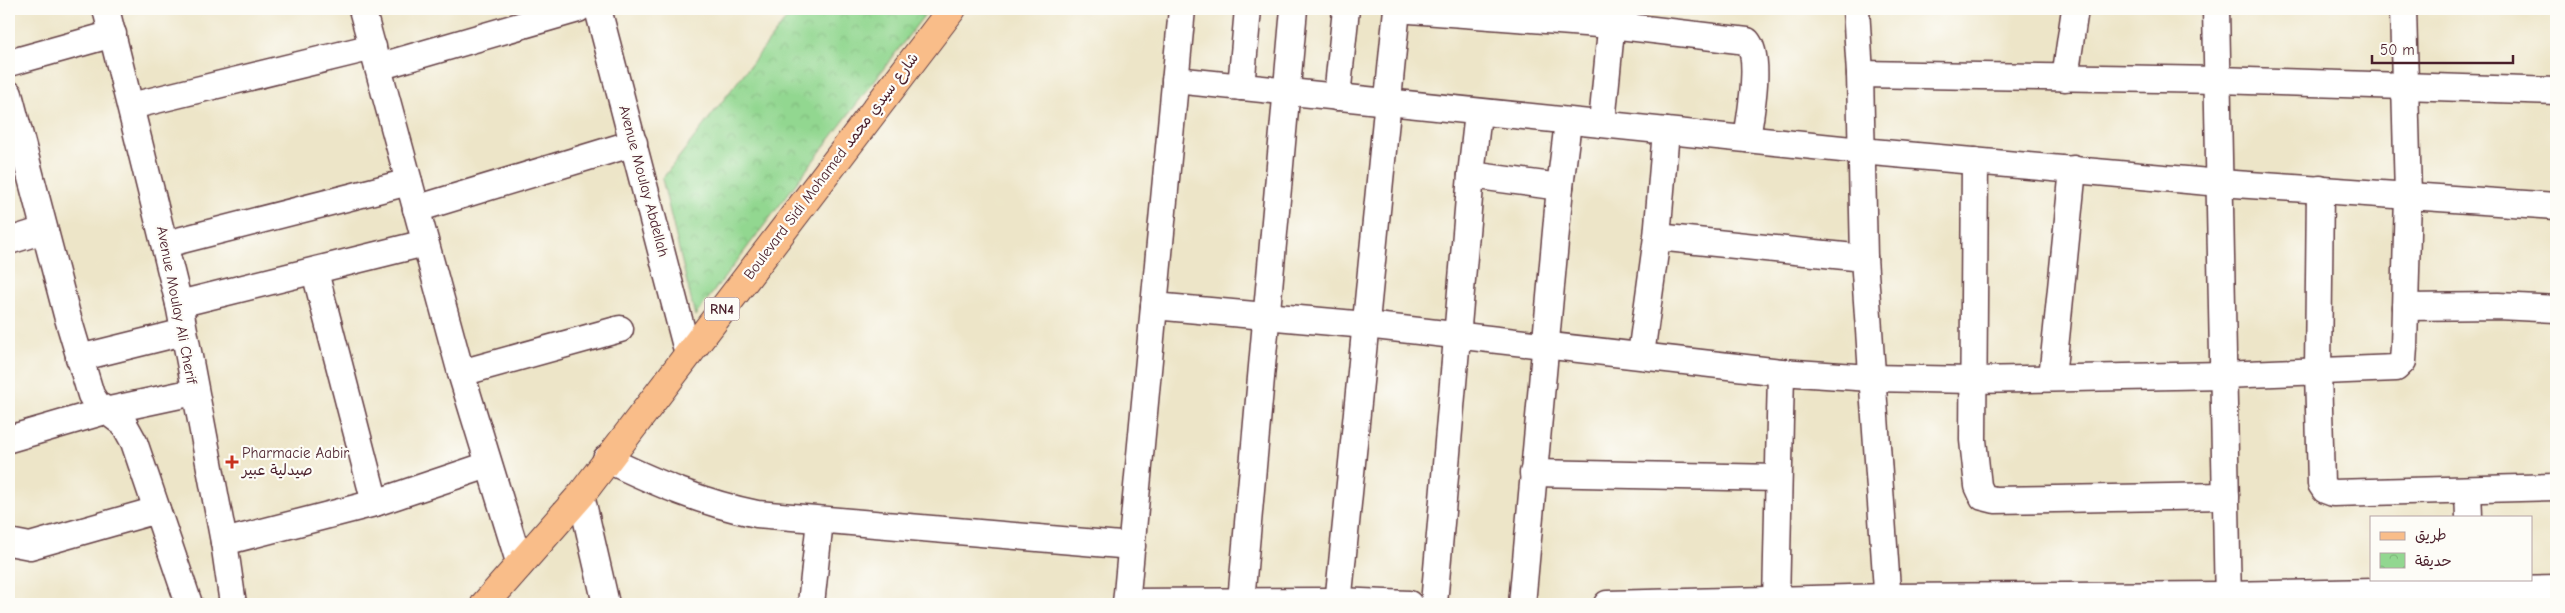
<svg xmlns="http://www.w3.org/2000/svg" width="2565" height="613" font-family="'Comic Neue','Playpen Sans Arabic',sans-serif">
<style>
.park{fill:url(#park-crowns);stroke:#6e7b5e}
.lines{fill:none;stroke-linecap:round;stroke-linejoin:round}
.minor-casing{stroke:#623d43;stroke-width:29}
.major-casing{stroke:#623d43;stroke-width:30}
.minor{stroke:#fff;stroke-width:26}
.major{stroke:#f9bd89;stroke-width:28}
.poi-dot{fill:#c8321e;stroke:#fdfcf7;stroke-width:2}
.labels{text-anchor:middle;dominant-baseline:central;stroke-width:4.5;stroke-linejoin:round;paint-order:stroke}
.shield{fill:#fdfcf7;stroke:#806168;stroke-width:1}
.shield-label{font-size:14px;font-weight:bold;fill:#4a1f2b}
.street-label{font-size:15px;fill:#4a1f2b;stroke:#fdfcf7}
.poi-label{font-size:15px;fill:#4a1f2b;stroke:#fdfcf7;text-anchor:start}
</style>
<defs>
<pattern id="park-crowns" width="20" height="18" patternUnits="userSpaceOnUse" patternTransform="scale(1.25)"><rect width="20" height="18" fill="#92d790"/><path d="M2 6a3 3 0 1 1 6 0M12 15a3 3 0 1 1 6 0" fill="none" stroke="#7fb87c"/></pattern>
</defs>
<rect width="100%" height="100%" fill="#fdfcf7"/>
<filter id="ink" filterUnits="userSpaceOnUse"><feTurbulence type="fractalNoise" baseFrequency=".02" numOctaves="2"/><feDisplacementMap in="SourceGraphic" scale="10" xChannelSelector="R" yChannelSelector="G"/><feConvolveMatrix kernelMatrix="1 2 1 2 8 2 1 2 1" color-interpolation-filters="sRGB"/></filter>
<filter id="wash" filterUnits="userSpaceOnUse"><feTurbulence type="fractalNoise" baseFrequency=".0096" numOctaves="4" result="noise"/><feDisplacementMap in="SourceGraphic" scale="20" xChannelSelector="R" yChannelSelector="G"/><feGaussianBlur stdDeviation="1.12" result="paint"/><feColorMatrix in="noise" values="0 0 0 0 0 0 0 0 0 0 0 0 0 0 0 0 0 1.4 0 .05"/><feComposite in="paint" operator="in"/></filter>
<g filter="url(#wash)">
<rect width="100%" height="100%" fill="#ede5c8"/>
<polygon class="park" points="794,9 929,9 695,316 662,179"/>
</g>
<g filter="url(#ink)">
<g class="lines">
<defs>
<g id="minor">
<polyline points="106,9 179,304 224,542 233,604"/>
<polyline points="362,9 461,373 520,565"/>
<polyline points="598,9 688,354"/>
<path d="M 1397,9 L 1611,25 L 1747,41 C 1762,57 1750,117 1747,139"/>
<polyline points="1856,9 1860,74 1864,258 1888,604"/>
<polyline points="2216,9 2228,604"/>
<polyline points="9,63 113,34"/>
<polyline points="378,67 578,9"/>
<polyline points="1860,74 2219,80 2556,91"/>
<polyline points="2065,78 2075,9"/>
<polyline points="1175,80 1861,151 2220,183 2556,206"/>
<polyline points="1241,87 1248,9"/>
<polyline points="9,94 67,315 91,395 97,404 124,424 134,442 189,604"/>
<polyline points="1337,97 1346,9"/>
<polyline points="131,106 373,47"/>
<polyline points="1478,113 1471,175 1560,187"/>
<polyline points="1602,123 1613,9"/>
<polyline points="1975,161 1973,440 1978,486 1983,497 1995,500 2226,496"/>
<polyline points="2320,189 2318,371 2321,484 2325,490 2333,493 2556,487"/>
<polyline points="416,209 634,143"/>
<polyline points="1657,237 1864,258"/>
<polyline points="9,241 44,230"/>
<polyline points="166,244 409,182"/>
<polyline points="315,272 375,503"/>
<polyline points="179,304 425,243"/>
<polyline points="1154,306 1366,325 1781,372 1871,378 1973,380 2223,375 2396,368 2403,361 2404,347 2408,195 2403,9"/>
<polyline points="2405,307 2498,306 2556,309"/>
<polyline points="1641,355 1657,237 1666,131"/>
<polyline points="79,358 184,332"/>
<polyline points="461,373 620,329"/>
<polyline points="2052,378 2073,169"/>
<polyline points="9,439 105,411 194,392"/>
<path d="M 606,459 C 656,483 703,503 757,514 L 1132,546"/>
<polyline points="1533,473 1778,478"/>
<polyline points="2468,490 2469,517"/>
<polyline points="581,495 606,604"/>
<polyline points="9,542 30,546 157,510"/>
<polyline points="224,542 375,503 488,465"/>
<polyline points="1241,601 1294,9"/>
<polyline points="1126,602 1338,601 1409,604"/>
<polyline points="811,604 820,520"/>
<polyline points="1126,604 1182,9"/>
<polyline points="1338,604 1397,9"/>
<polyline points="1434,604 1471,175"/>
<polyline points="1522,604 1560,187 1568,122"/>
<polyline points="1607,604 1888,597 2228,595 2556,588"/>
<polyline points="1776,604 1781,372"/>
</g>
<polyline id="major" points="485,604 581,495 952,9"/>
</defs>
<use href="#minor" class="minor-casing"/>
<use href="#major" class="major-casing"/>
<use href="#minor" class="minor"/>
<use href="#major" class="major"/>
</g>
</g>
<path class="poi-dot" d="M229.5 454.5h5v5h5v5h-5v5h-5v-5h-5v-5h5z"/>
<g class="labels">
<rect class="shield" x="704.5" y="297.5" width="35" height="23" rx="4"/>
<g class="shield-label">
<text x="722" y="309">RN4</text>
</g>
<g class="street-label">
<text transform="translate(831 166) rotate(-53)">Boulevard Sidi Mohamed شارع سيدي محمد</text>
<text transform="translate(644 181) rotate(75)">Avenue Moulay Abdellah</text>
<text transform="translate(177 305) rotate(79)">Avenue Moulay Ali Cherif</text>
</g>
<g class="poi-label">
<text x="242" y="453">Pharmacie Aabir<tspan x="242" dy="17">صيدلية عبير</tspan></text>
</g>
</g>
<rect width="2565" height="613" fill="none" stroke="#fdfcf7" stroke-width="30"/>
<rect x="2370" y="516" width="162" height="65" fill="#fdfcf7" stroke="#b5a4a5"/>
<rect x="2380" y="532" width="25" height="8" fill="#f9bd89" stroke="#b5a4a5"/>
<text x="2415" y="540" font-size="15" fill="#4a1f2b">طريق</text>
<rect x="2380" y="553" width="25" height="15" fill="url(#park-crowns)" stroke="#b5a4a5"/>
<text x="2415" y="566" font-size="15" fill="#4a1f2b">حديقة</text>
<path d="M2372 55v8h141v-8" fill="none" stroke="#4a1f2b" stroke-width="2.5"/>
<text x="2380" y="55" font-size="15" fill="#4a1f2b" stroke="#fdfcf7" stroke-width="4" paint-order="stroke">50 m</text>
</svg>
